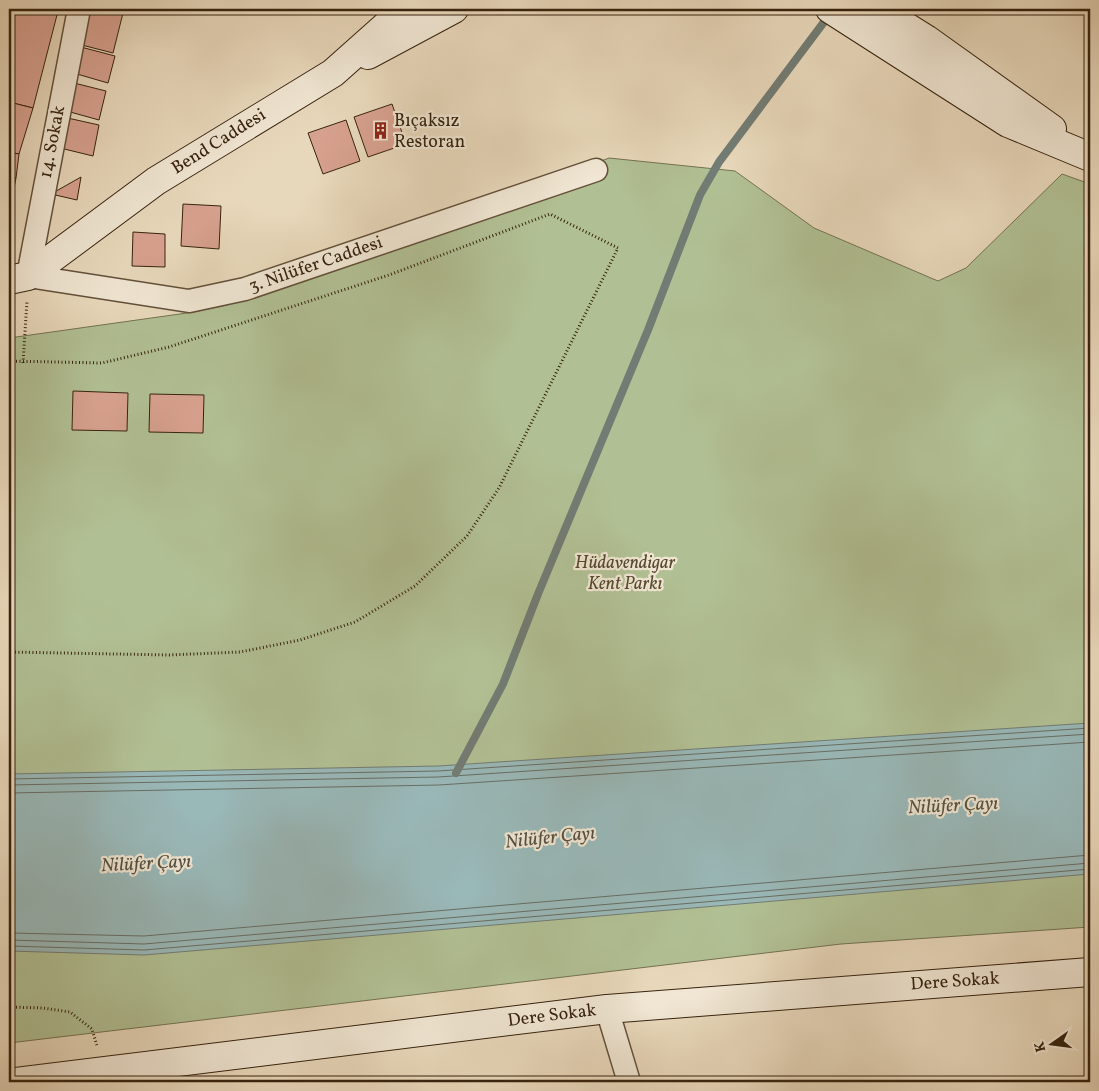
<svg xmlns="http://www.w3.org/2000/svg" width="1099" height="1091" font-family="Vollkorn,serif">
<style>
.green{fill:#b1c094;stroke:#747252}
.water{fill:#99b8b8;stroke:#727c74}
.lines{fill:none;stroke-linecap:round;stroke-linejoin:round}
.shore{stroke:#686e64;stroke-width:1}
.stream{stroke:#727c74;stroke-width:8}
.building{fill:#d7a18f;stroke:#37230f}
.street-casing{stroke:#63503a;stroke-width:25}
.secondary-casing{stroke:#37230f;stroke-width:30}
.path{stroke:#37230f;stroke-width:3;stroke-dasharray:1 2.5;stroke-linecap:butt}
.street{stroke:#f0e6d3;stroke-width:22}
.secondary{stroke:#f0e6d3;stroke-width:28}
.labels{text-anchor:middle;dominant-baseline:central;stroke-width:4.5;stroke-linejoin:round;paint-order:stroke}
.poi-label{font-size:18px;fill:#37230f;stroke:#f0e6d3;text-anchor:start}
.street-label{font-size:18px;fill:#37230f;stroke:#f0e6d3}
.park-label{font-size:18px;font-style:italic;fill:#564a30;stroke:#f0e6d3}
.water-label{font-size:19px;font-style:italic;fill:#545042;stroke:#f0e6d3}
</style>
<rect width="100%" height="100%" fill="#e8d8bb"/>
<filter id="stains"><feTurbulence type="fractalNoise" baseFrequency=".004" numOctaves="4"/><feColorMatrix values="0 0 0 0 .2 0 0 0 0 .09 0 0 0 0 .02 0 0 0 .5 -.17"/></filter>
<radialGradient id="worn" r=".72"><stop offset=".6" stop-color="#630" stop-opacity="0"/><stop offset="1" stop-color="#630" stop-opacity=".3"/></radialGradient>
<polygon class="green" points="609,158 735,171 814,228 938,281 966,268 1062,174 1090,184 1090,927 841,944 9,1043 9,338 194,312 227,305"/>
<polygon class="water" points="1090,723 1090,874 144,955 9,951 9,774 438,766"/>
<g class="lines">
<g class="shore">
<polyline points="9,779 438,771 1090,728"/>
<polyline points="9,785 438,777 1090,734"/>
<polyline points="9,793 439,785 1090,742"/>
<polyline points="9,933 144,936 1090,855"/>
<polyline points="9,940 144,944 1090,863"/>
<polyline points="9,946 144,950 1090,869"/>
</g>
<polyline class="stream" points="456,773 503,684 538,594 648,330 700,195 719,162 830,14"/>
</g>
<g class="building">
<polygon points="10,9 47,9 58,11 33,108 9,102"/>
<polygon points="83,9 124,9 113,53 74,43"/>
<polygon points="77,46 115,56 108,83 70,72"/>
<polygon points="70,82 106,91 99,120 63,110"/>
<polygon points="9,102 33,108 19,154 9,152"/>
<polygon points="392,104 406,144 368,157 354,117"/>
<polygon points="63,117 99,125 93,156 56,147"/>
<polygon points="346,120 360,161 323,174 308,133"/>
<polygon points="9,152 19,154 16,178 9,176"/>
<polygon points="9,176 16,178 9,213"/>
<polygon points="81,177 77,200 51,194"/>
<polygon points="183,204 221,206 219,249 181,246"/>
<polygon points="133,232 165,234 165,267 132,266"/>
<polygon points="73,391 128,393 127,431 72,430"/>
<polygon points="150,394 204,395 203,433 149,432"/>
</g>
<g class="lines">
<defs>
<g id="street">
<polyline points="79,9 28,276 189,301 245,289 596,170"/>
<polyline points="607,1009 629,1082"/>
</g>
<g id="secondary">
<polyline points="830,9 1008,123 1090,157"/>
<polyline points="878,9 926,39 1052,129"/>
<polyline points="368,55 454,9"/>
<polyline points="9,280 28,276 156,181 333,73 388,24 409,9"/>
<polyline points="16,1082 607,1009 1090,972"/>
</g>
</defs>
<use href="#street" class="street-casing"/>
<use href="#secondary" class="secondary-casing"/>
<g class="path">
<polyline points="9,361 102,363 169,347 389,275 550,214 618,248 499,488 467,536 415,586 355,622 300,640 240,652 169,655 9,652"/>
<polyline points="23,363 27,301"/>
<polyline points="9,1007 43,1008 70,1012 92,1029 97,1046"/>
</g>
<use href="#street" class="street"/>
<use href="#secondary" class="secondary"/>
</g>
<defs>
<symbol id="building-bare" viewBox="-9 -9 18 18"><path d="M-4-6H4V6H1V3H-1V6H-4ZM-2.5-4.3h1.7v1.8h-1.7ZM.8-4.3h1.7v1.8H.8ZM-2.5-1h1.7V.8h-1.7ZM.8-1h1.7V.8H.8Z" fill="#8f2418" stroke="#f0e6d3" stroke-width="2.5" paint-order="stroke"/></symbol>
</defs>
<g fill-rule="evenodd">
<use href="#building-bare" x="368" y="118" width="25" height="25"/>
</g>
<g class="labels">
<g class="poi-label">
<text x="394" y="121">Bıçaksız<tspan x="394" dy="21">Restoran</tspan></text>
</g>
<g class="street-label">
<text transform="translate(53 142) rotate(-79)">14. Sokak</text>
<text transform="translate(219 142) rotate(-32)">Bend Caddesi</text>
<text transform="translate(316 265) rotate(-19)">3. Nilüfer Caddesi</text>
<text transform="translate(955 982) rotate(-4)">Dere Sokak</text>
<text transform="translate(552 1016) rotate(-7)">Dere Sokak</text>
</g>
<g class="park-label">
<text x="625" y="563">Hüdavendigar<tspan x="625" dy="21">Kent Parkı</tspan></text>
</g>
<g class="water-label">
<text transform="translate(953 806) rotate(-3)">Nilüfer Çayı</text>
<text transform="translate(550 838) rotate(-6)">Nilüfer Çayı</text>
<text transform="translate(146 864) rotate(-3)">Nilüfer Çayı</text>
</g>
</g>
<rect width="1099" height="1091" fill="none" stroke="#e8d8bb" stroke-width="30"/>
<rect x="10" y="10" width="1079" height="1071" fill="none" stroke="#37230f" stroke-width="2.5"/>
<rect x="15" y="15" width="1069" height="1061" fill="none" stroke="#37230f"/>
<g transform="translate(1052 1044) rotate(256)" stroke="#f0e6d3" stroke-width="4" paint-order="stroke">
<path d="M0-4L9 19L0 12L-9 19Z" fill="#37230f"/>
<text y="-8" font-size="14" font-weight="bold" text-anchor="middle" fill="#37230f">K</text>
</g>
<rect width="100%" height="100%" filter="url(#stains)"/>
<rect width="100%" height="100%" fill="url(#worn)"/>
</svg>
